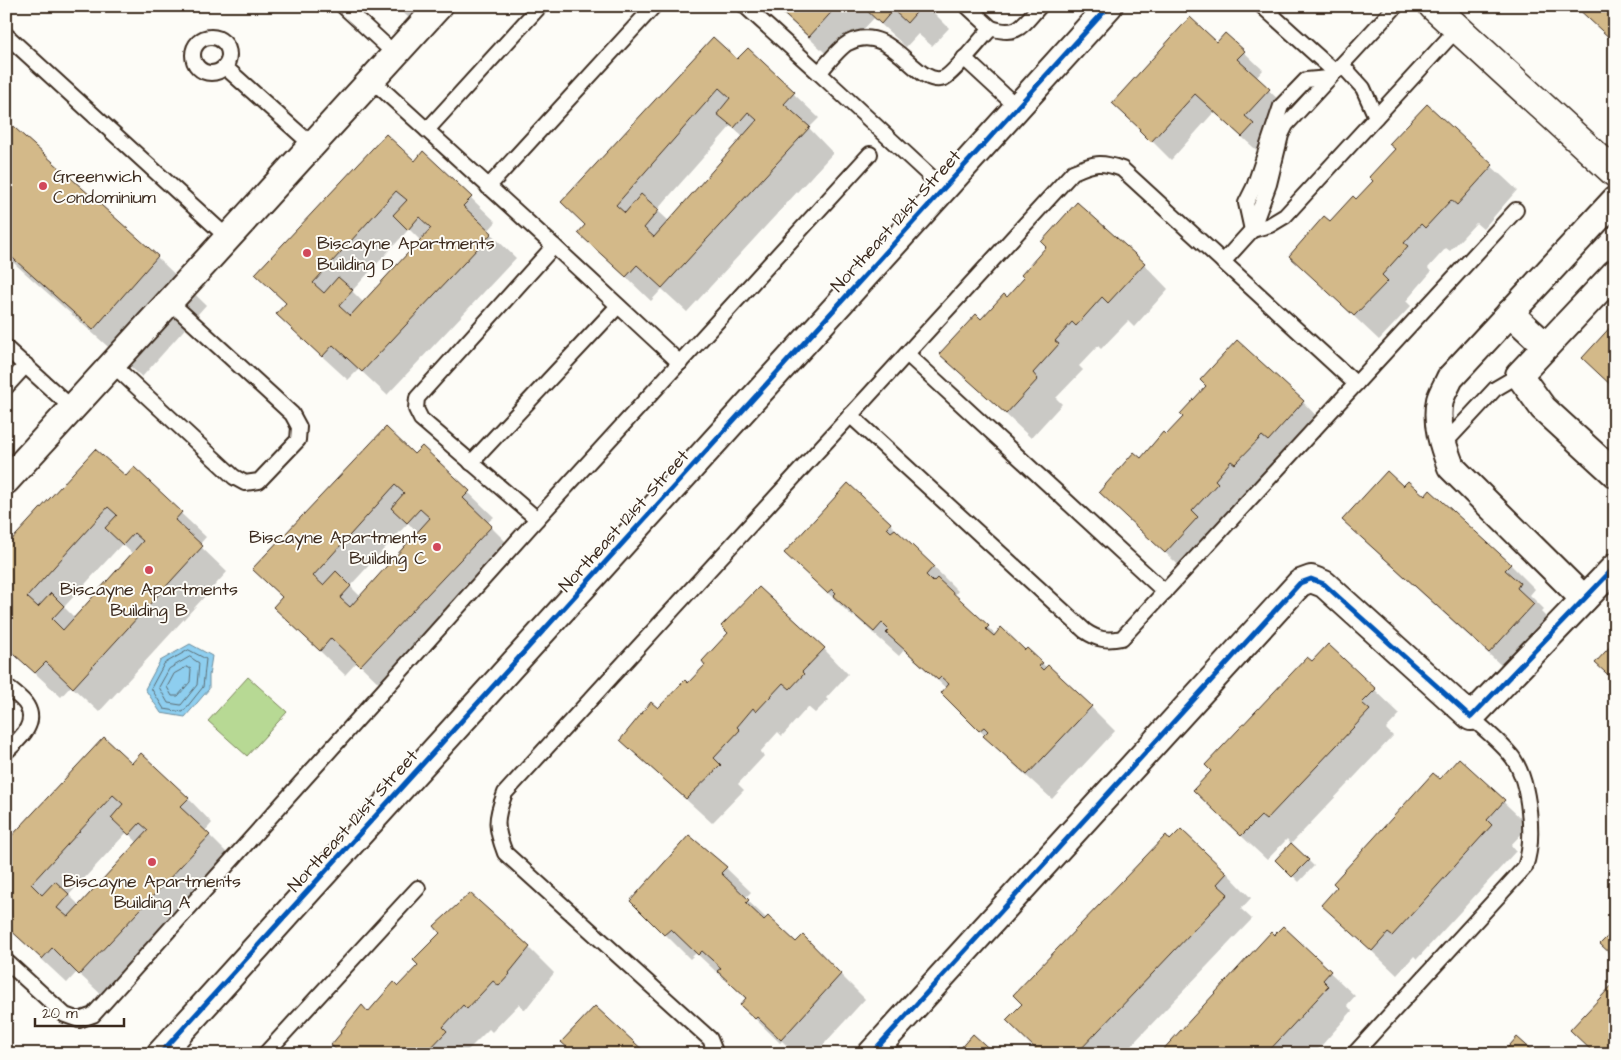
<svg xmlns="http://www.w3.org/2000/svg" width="1621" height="1060" font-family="'Architects Daughter',sans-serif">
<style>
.green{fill:#b7d994;stroke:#798259}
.water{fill:#8eceef;stroke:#6d8c9b}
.shadow{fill:#0003;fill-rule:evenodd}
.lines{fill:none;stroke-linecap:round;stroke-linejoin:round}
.shore{stroke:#5c6c72;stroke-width:1}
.building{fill:#d3b989;stroke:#3b2a1e;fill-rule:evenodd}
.lane-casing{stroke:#3b2a1e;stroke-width:18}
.street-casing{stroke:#3b2a1e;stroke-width:30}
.secondary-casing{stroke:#3b2a1e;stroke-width:31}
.lane{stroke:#fdfcf7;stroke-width:14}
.street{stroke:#fdfcf7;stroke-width:26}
.secondary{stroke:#fdfcf7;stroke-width:28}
.cycleway-casing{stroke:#fdfcf7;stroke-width:8}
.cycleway{stroke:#0057b8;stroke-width:5}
.poi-dot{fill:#d1495b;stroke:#fdfcf7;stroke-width:2}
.labels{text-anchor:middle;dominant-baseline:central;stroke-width:4;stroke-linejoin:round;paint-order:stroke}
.poi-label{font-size:18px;fill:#3b2a1e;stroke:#fdfcf7;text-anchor:start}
.street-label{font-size:18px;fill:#3b2a1e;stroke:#fdfcf7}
</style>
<rect width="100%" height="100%" fill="#fdfcf7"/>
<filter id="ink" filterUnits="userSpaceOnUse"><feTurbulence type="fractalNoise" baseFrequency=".02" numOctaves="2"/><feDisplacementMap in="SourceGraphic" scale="10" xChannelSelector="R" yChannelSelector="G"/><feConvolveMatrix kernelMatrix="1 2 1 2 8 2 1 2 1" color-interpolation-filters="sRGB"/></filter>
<g filter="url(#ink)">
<polygon class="green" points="248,677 287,712 247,756 208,721"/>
<polygon class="water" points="190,644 212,656 209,676 209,689 185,717 161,713 145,689 160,661"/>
<g class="shadow">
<polygon points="396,6 420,6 409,18"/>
<polygon points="774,6 927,6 949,28 932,46 918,34 906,47 874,18 834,61"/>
<polygon points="1217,44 1244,52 1263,70 1256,78 1288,109 1263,135 1272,144 1262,155 1214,112 1171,160 1141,130"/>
<path d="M 748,50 L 819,118 L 809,128 L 833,153 L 687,312 L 662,289 L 651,301 L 580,233 ZM 731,126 L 743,137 L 669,221 L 657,210 Z"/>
<polygon points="1427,106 1517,190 1483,229 1476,223 1450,251 1446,248 1428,268 1431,272 1406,301 1411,306 1379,340 1290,256 1356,201 1374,181"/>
<polygon points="6,122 157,257 206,305 142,377 6,256"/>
<path d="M 415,162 L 471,198 L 496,222 L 488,231 L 516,258 L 387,395 L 359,369 L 348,380 L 302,338 L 287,304 ZM 409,229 L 421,241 L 364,303 L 352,291 Z"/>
<polygon points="1144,264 1168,289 1134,327 1128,321 1101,349 1098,346 1079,366 1083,370 1056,398 1062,404 1031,438 941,353 1007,299"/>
<polygon points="1303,402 1327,427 1293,465 1287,460 1216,537 1222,543 1190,576 1101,492 1166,437"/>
<path d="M 422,448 L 494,517 L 487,523 L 515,551 L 385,689 L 357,662 L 345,675 L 274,607 L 283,598 L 254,569 L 414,456 ZM 408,523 L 418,533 L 361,597 L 350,586 Z"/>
<path d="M 134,469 L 206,537 L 199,545 L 227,572 L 99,712 L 71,686 L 61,697 L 12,652 L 6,548 L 126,478 ZM 122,544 L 133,554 L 75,618 L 64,607 Z"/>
<polygon points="1430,492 1511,565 1535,589 1530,595 1544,609 1541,612 1558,629 1514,677 1369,545 1344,520 1425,498"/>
<polygon points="890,524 958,591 954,596 996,635 1025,652 1027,650 1091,707 1115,731 1052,799 1010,761 943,693 947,689 904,650 899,656 854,616 853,617 786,553"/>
<polygon points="824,649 848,674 826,698 828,700 815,713 808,707 782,736 778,732 760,752 764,756 738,784 744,790 712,823 647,764 622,740 688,685"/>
<polygon points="1312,663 1375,690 1400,714 1386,729 1393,736 1291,844 1287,839 1267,860 1219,815"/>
<polygon points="1459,760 1529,826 1511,845 1516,851 1417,959 1414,956 1397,975 1323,905"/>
<path d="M 132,765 L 188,798 L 212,823 L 205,831 L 234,860 L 105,998 L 77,972 L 67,983 L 20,939 L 6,844 ZM 127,832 L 138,843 L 80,906 L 69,895 Z"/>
<polygon points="689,837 726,868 751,892 745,898 767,919 796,944 803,937 865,999 815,1054 796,1054 782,1041 780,1043 741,1005 746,999 725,978 724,979 696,953 690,959 632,901"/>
<polygon points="1170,842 1227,873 1251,898 1241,909 1252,919 1123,1054 1041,1054"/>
<polygon points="1291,844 1314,866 1299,882 1277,860"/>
<polygon points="1283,928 1355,996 1347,1005 1352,1011 1314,1054 1160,1054"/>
<polygon points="529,948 554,973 525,1010 519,1004 492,1032 489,1029 466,1052 468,1054 342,1054 369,1013 398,988"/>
</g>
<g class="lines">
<g class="shore">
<polygon points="189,650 206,659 203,687 183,712 164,709 151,688 164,664"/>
<polygon points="190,657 199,663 197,685 181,705 168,703 159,687 169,669"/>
<polygon points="187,667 191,669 190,682 178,696 172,696 167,687 174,674"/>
</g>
</g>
<g class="building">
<polygon points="775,6 837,6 809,37"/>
<polygon points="862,6 922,6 907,23 893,10 881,24"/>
<polygon points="1575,6 1615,6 1615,43"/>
<polygon points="1190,17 1217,42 1225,33 1245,51 1237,59 1270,89 1245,116 1254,124 1242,137 1195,94 1151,142 1139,130 1140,129 1112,103"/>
<path d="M 713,37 L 737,59 L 748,48 L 795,92 L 784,104 L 810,127 L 662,288 L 637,265 L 626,277 L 578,233 L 585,225 L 561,202 ZM 719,88 L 730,98 L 717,114 L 734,128 L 748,112 L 757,120 L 654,237 L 644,228 L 659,210 L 641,194 L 625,213 L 616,205 Z"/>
<polygon points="1427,104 1493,165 1457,205 1451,200 1425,228 1421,224 1404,243 1408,246 1382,275 1388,281 1354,316 1289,256 1324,216 1330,221 1353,196 1356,199 1373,181 1369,177 1395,149 1389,144"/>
<polygon points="6,120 158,256 93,330 6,252"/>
<path d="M 386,134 L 415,161 L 423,151 L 472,197 L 463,206 L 492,233 L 362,372 L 333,345 L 322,357 L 276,314 L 286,303 L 255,274 ZM 396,191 L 407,200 L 393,215 L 408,230 L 419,217 L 431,228 L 350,316 L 339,306 L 353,290 L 338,277 L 324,293 L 313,283 Z"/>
<polygon points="1077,202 1145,263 1108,303 1102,297 1076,326 1072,322 1055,341 1059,344 1033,373 1038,379 1006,414 939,354 976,314 981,319 1004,294 1007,297 1024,278 1021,275 1046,247 1041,242"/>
<polygon points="1615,322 1615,389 1582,358"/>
<polygon points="1237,340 1304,401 1268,441 1262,436 1235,464 1231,461 1215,480 1218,483 1192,511 1198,517 1165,553 1099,492 1134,452 1141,458 1163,432 1166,435 1183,417 1180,414 1206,386 1200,380"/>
<path d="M 386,427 L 414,454 L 422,446 L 470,491 L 463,498 L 492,526 L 360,666 L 331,638 L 320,651 L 273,607 L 282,597 L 252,569 ZM 395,485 L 404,493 L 391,508 L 407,523 L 420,509 L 430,518 L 350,607 L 340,598 L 351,586 L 336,571 L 323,585 L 313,576 Z"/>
<path d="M 95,449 L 126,476 L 134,467 L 182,512 L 175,520 L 203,546 L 73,688 L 46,662 L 35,673 L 6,647 L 6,546 ZM 108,507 L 117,515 L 105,528 L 123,545 L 134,533 L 143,541 L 63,630 L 52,619 L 64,606 L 51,593 L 38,607 L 27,597 Z"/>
<polygon points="1387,471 1403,486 1408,481 1425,496 1430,490 1511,564 1505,570 1520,583 1517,588 1534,604 1489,653 1342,520"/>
<polygon points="848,483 891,523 887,528 891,532 895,529 934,566 926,575 933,582 937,578 989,626 986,629 994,636 1001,627 1025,650 1027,648 1043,663 1039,666 1043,670 1048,665 1092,706 1027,775 983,736 988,731 984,727 979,731 941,693 949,684 941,677 938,680 886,633 889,630 882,623 874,632 833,596 836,593 832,589 827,593 784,553"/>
<polygon points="759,587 825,648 802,672 804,674 790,689 783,683 756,712 753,708 737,727 740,730 714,758 721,765 686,799 620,740 651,702 658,708 685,680 688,683 705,665 702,661 728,633 721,626"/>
<polygon points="1615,641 1615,681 1595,663"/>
<polygon points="1328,644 1376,689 1362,703 1370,710 1266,820 1261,816 1241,836 1193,790 1211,771 1205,765 1307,657 1312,661"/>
<path d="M 104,737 L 132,763 L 141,753 L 189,798 L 180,807 L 210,835 L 79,975 L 52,948 L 42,959 L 6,926 L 6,842 ZM 113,795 L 123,804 L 111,818 L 129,835 L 140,823 L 148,830 L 68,917 L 57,908 L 69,894 L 55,881 L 42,895 L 31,884 Z"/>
<polygon points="1459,758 1505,800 1487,820 1492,825 1392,936 1388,933 1372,951 1321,905 1337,887 1333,883 1433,773 1440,779"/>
<polygon points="1181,829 1227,873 1217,884 1228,894 1079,1051 1076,1048 1070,1054 1041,1054 1006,1020 1022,1004 1013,995 1166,835 1170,840"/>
<polygon points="689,835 727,867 721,873 749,900 746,903 764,920 768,916 796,942 803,935 841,974 781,1040 757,1017 755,1019 740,1005 746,998 717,971 721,968 702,951 698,955 671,929 664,935 630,901"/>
<polygon points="1291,843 1309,860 1292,877 1275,860"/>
<polygon points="470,893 530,947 509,973 510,974 499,986 493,981 467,1009 463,1005 443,1027 447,1031 425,1054 341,1054 331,1045 341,1033 340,1032 362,1005 368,1012 394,982 398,986 418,965 413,960 440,933 434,926"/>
<polygon points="1283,926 1331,971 1323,980 1329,986 1266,1054 1159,1054 1271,932 1274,935"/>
<polygon points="1615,929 1615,958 1600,944"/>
<polygon points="1615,982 1615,1054 1595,1054 1570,1030"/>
<polygon points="595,1006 647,1054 564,1054 569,1049 561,1042"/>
<polygon points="973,1034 995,1054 944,1054 951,1047 957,1052"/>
<polygon points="1517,1037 1535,1053 1539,1049 1545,1054 1502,1054"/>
</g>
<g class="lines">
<defs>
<g id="lane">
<polyline points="343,6 395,54"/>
<polyline points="745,6 819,73"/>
<polyline points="1262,6 1335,72"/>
<path d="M 991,28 C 1019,37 1022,25 1040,6"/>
<polyline points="6,35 227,237"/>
<circle cx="211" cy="55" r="18"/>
<polyline points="964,58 1017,107"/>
<polyline points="1342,65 1363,88 1376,117"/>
<polyline points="225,67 312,145"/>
<polyline points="372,80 554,246 417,398 416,409 421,419 537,519"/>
<polyline points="427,130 540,6"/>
<polyline points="488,187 654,6"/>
<path d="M 944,189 L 819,73 C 826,65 839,48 848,43 C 892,20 916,89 944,78 C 952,75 983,37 991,28 L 967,6"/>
<polyline points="1252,230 1270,225 1285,216 1457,29"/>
<polyline points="1252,230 1246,203 1254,187 1281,106 1306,80 1329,78"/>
<polyline points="554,246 680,363"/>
<polyline points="1223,262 1252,230 1269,184 1281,135 1286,125 1396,6"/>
<polyline points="6,348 72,408"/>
<polyline points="907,354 1165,592"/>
<polyline points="112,364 234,477 245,483 259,481 298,440 299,427 292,414 169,301"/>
<polyline points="6,387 26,365"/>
<path d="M 850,415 L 1085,631 C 1098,640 1107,641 1122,638 L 1516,210"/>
<polyline points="1443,445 1495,389 1519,375"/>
<polyline points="471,463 618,306"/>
<path d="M 6,686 C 12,692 23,698 27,706 C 38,725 18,740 6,752"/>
<polyline points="6,961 65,1015 79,1020 93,1015 537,519 870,154"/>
<polyline points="265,1054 418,888"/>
<path d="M 716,1054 L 710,1039 L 505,853 C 495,827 495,819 505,793 L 1073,172 C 1094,163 1100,161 1122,169 L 1356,384"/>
<path d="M 1354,1054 L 1525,867 C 1535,840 1530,783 1513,758 C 1502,743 1485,730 1471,717"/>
</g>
<g id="street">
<polyline points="1615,273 1519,375 1543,408 1615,474"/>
<polyline points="1510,313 1546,346"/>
<polyline points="6,481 439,6"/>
<path d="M 1584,599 L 1451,467 C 1443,446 1435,423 1440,400 C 1442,393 1447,385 1450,378 L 1615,200"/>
<polyline points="160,1054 1109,6"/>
<polyline points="871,1054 1300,583 1311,579 1324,584 1471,717 1615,567"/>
</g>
<polyline id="secondary" points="1433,6 1615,173"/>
</defs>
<use href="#lane" class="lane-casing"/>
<use href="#street" class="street-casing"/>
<use href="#secondary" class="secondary-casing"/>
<use href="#lane" class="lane"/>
<use href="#street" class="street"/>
<use href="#secondary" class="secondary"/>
<defs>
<g id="cycleway">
<polyline points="160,1054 1109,6"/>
<polyline points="871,1054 1300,583 1311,579 1324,584 1471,717 1615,567"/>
</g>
</defs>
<use href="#cycleway" class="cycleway-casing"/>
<use href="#cycleway" class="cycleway"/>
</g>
</g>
<g class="poi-dot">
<circle cx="43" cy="186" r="5"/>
<circle cx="307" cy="253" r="5"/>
<circle cx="437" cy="547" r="5"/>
<circle cx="149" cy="570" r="5"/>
<circle cx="152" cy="862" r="5"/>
</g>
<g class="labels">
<g class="poi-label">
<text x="53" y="176">Greenwich<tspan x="53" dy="21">Condominium</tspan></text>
<text x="317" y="243">Biscayne Apartments<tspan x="317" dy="21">Building D</tspan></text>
<text x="427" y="537" text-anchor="end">Biscayne Apartments<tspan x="427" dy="21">Building C</tspan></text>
<text x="149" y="589" text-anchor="middle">Biscayne Apartments<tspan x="149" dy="21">Building B</tspan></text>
<text x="152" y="881" text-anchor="middle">Biscayne Apartments<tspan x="152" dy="21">Building A</tspan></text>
</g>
<g class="street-label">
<text transform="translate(896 221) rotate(-48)">Northeast 121st Street</text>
<text transform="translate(624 521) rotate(-48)">Northeast 121st Street</text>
<text transform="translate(353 821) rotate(-48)">Northeast 121st Street</text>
</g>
</g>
<rect width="1621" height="1060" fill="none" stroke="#fdfcf7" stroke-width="25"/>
<rect x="12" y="12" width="1596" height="1035" fill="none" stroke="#3b2a1e" stroke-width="2" filter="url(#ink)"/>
<path d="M35 1018v8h89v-8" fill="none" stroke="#3b2a1e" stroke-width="2.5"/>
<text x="42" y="1018" font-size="15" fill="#3b2a1e" stroke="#fdfcf7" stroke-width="4" paint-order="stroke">20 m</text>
</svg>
